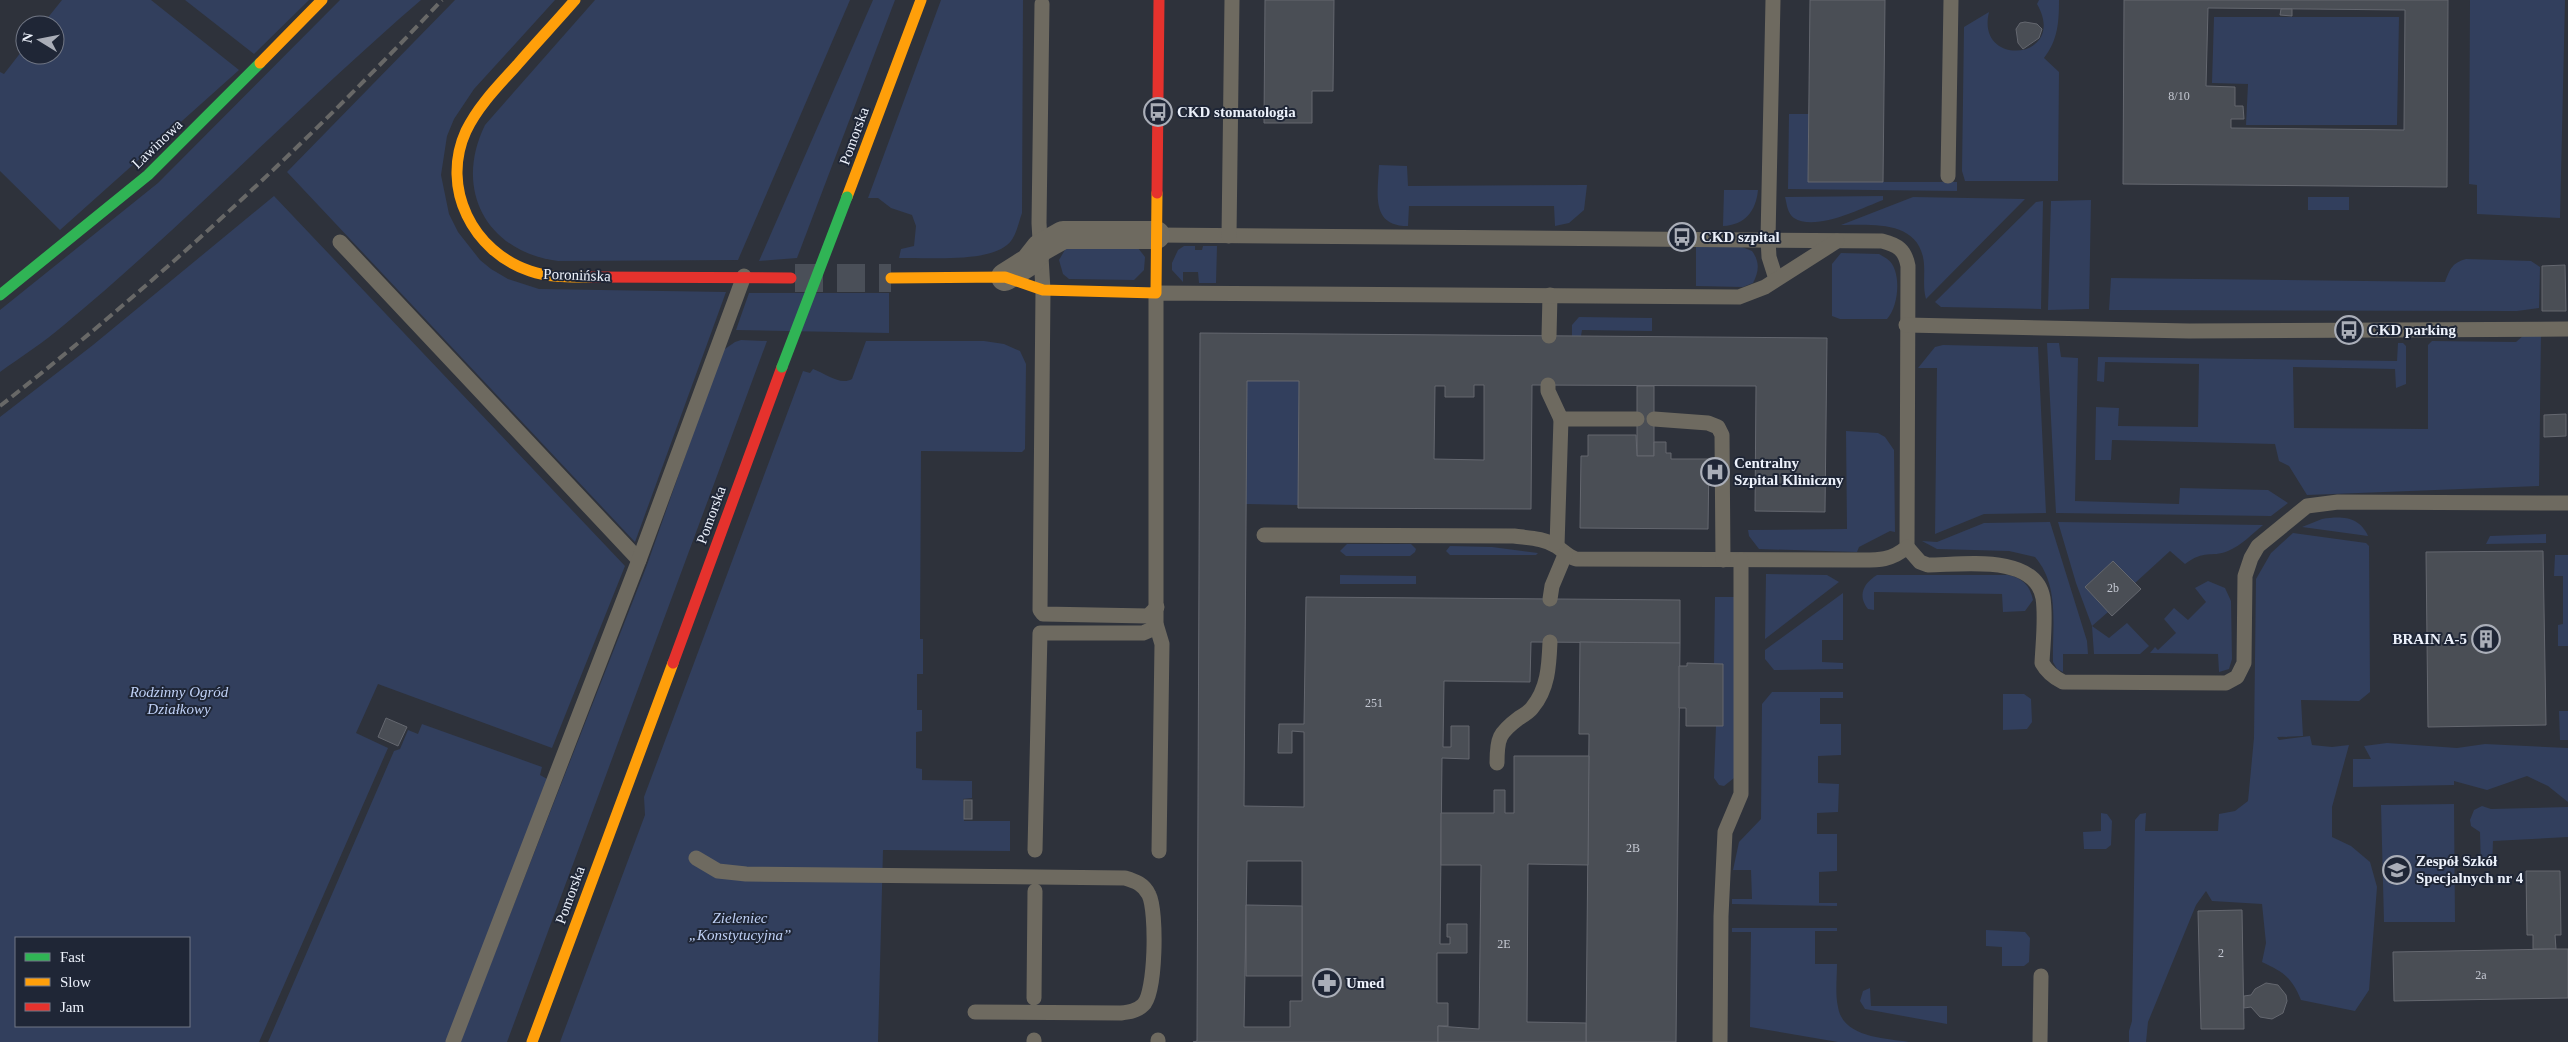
<svg xmlns="http://www.w3.org/2000/svg" width="2568" height="1042" font-family="'Times New Roman',serif">
<style>
.green{fill:#323f5d;fill-rule:evenodd}
.building{fill:#4a4e55;stroke:#64676f;fill-rule:evenodd}
.lines{fill:none;stroke-linecap:round;stroke-linejoin:round}
.secondary-tunnel{stroke:#4a4f58;stroke-width:28;stroke-dasharray:28 14;stroke-linecap:butt}
.lane{stroke:#6e6a60;stroke-width:15}
.street{stroke:#6e6a60;stroke-width:28}
.fast{stroke:#30b455;stroke-width:11}
.slow{stroke:#ff9f0a;stroke-width:11}
.jam{stroke:#e5322d;stroke-width:11}
.rail{stroke:#686867;stroke-width:4;stroke-dasharray:10 5;stroke-linecap:butt}
.fast-bridge{stroke:#30b455;stroke-width:11}
.labels{text-anchor:middle;dominant-baseline:central;stroke-width:4;stroke-linejoin:round;paint-order:stroke}
.number-label{font-size:12px;fill:#c4c8d2}
.poi-label{font-size:15px;font-weight:bold;fill:#ecf1fb;stroke:#1f2636;text-anchor:start}
.street-label{font-size:15px;fill:#ecf1fb;stroke:#1f2636}
.park-label{font-size:15px;font-style:italic;fill:#bfd0f5;stroke:#1f2636}
</style>
<rect width="100%" height="100%" fill="#2e323b"/>
<g class="green">
<polygon points="62,0 151,0 239,70 60,230 0,171 0,72 4,74 25,47 25,55 55,55 55,25 42,25"/>
<polygon points="185,0 309,0 254,54"/>
<path d="M 340,0 L 421,0 C 299,105 188,222 64,325 C 44,342 21,357 0,372 L 0,310 L 158,183 Z"/>
<polygon points="455,0 555,0 474,89 454,119 447,136 441,175 449,214 458,232 480,260 491,269 508,279 539,289 726,292 635,542 287,172"/>
<path d="M 595,0 L 850,0 L 738,260 L 558,261 C 487,252 453,190 485,125 Z"/>
<polygon points="873,0 895,0 797,258 759,261"/>
<path d="M 941,0 L 1023,0 L 1022,213 C 1018,224 1016,238 1007,245 C 985,263 928,257 899,258 L 901,249 L 914,246 L 916,226 L 912,215 L 891,208 L 878,198 L 868,198 Z"/>
<path d="M 2039,0 L 2059,0 C 2059,22 2058,40 2044,58 L 2059,72 L 2058,181 L 1965,181 L 1962,171 L 1964,27 L 1989,12 C 1975,69 2069,60 2037,4 Z"/>
<polygon points="2470,0 2565,0 2560,218 2477,214 2477,185 2469,184"/>
<polygon points="2214,17 2399,17 2397,125 2246,125 2248,84 2212,83"/>
<polygon points="1789,114 1809,114 1808,182 1957,182 1957,191 1788,189"/>
<path d="M 1379,165 L 1407,166 L 1408,186 L 1587,185 L 1584,210 L 1569,223 L 1555,226 L 1554,206 L 1409,206 L 1408,226 C 1370,226 1378,193 1379,165 Z"/>
<path d="M 1724,190 L 1758,190 C 1756,211 1745,225 1723,226 Z"/>
<path d="M 274,196 L 625,566 L 552,748 L 378,684 L 356,733 L 388,748 L 259,1042 L 0,1042 L 0,417 L 93,345 ZM 189,938 L 189,1026 L 16,1026 L 16,938 Z"/>
<path d="M 1883,196 L 1883,200 C 1862,208 1815,232 1794,218 C 1787,213 1787,204 1785,197 Z"/>
<path d="M 1913,197 L 2025,199 L 1926,299 C 1922,285 1926,271 1923,257 C 1915,220 1870,225 1841,225 Z"/>
<rect x="2308" y="197" width="41" height="13"/>
<polygon points="2091,200 2089,309 2048,310 2051,201"/>
<polygon points="2043,201 2041,309 1941,307 1935,302 2036,202"/>
<polygon points="1184,246 1195,246 1195,250 1202,250 1203,246 1217,246 1216,283 1199,283 1198,272 1183,272 1183,282 1172,270 1172,263 1178,250"/>
<path d="M 1696,246 L 1742,247 L 1752,251 C 1760,262 1759,271 1753,283 L 1743,287 L 1696,286 Z"/>
<polygon points="1066,248 1138,248 1145,257 1144,270 1134,280 1069,279 1063,274 1059,260"/>
<path d="M 1841,253 L 1879,254 C 1884,257 1889,259 1892,264 C 1901,278 1898,307 1887,319 L 1840,319 L 1832,316 L 1832,264 Z"/>
<path d="M 2466,259 L 2531,261 L 2540,267 L 2539,308 L 2517,311 L 2109,310 L 2111,278 L 2445,282 C 2450,269 2452,263 2466,259 Z"/>
<polygon points="749,293 889,293 889,333 736,330"/>
<polygon points="1579,317 1652,318 1652,331 1582,330 1581,336 1572,336 1572,325"/>
<polygon points="2541,334 2539,486 2307,495 2289,466 2279,461 2275,444 2112,440 2111,460 2095,460 2096,407 2119,408 2118,426 2198,427 2199,364 2105,362 2104,382 2097,381 2098,357 2397,361 2398,343 2403,343 2406,346 2406,384 2396,388 2395,369 2293,367 2294,428 2428,429 2428,345 2432,341 2516,342 2524,335"/>
<polygon points="741,340 767,341 507,1042 460,1042 647,565 722,351 735,342"/>
<path d="M 866,341 L 984,341 L 1004,344 L 1020,351 L 1026,364 L 1025,449 L 1022,452 L 921,451 L 920,639 L 923,639 L 923,674 L 917,674 L 917,710 L 922,710 L 922,731 L 916,732 L 916,768 L 922,769 L 922,780 L 972,781 L 972,798 L 963,799 L 964,821 L 1010,821 L 1010,851 L 883,850 L 878,1042 L 560,1042 L 645,815 L 644,797 L 803,371 L 810,373 L 813,369 C 825,373 840,386 852,379 Z"/>
<polygon points="2047,343 2059,343 2061,357 2078,358 2075,501 2179,504 2180,488 2268,490 2288,503 2271,516 2056,513"/>
<polygon points="1943,345 2038,347 2046,513 1984,514 1935,534 1937,368 1918,368 1935,347"/>
<polygon points="1247,381 1299,381 1298,505 1246,504"/>
<polygon points="1846,431 1878,433 1885,437 1894,450 1895,532 1890,531 1859,547 1857,552 1759,549 1749,536 1748,530 1847,529"/>
<path d="M 2322,519 C 2341,516 2359,516 2368,536 L 2302,527 Z"/>
<path d="M 2050,522 L 2087,641 L 2088,654 L 2063,654 L 2063,672 L 2057,669 L 2053,662 C 2052,627 2060,586 2035,557 L 2009,551 L 1937,549 L 1922,541 L 1937,542 L 1984,523 Z"/>
<path d="M 2058,522 L 2263,525 C 2252,534 2242,545 2228,551 C 2210,558 2205,549 2185,564 L 2170,551 L 2135,583 L 2113,561 L 2085,587 L 2108,612 L 2092,626 L 2109,638 L 2127,623 L 2149,646 L 2140,654 L 2094,654 L 2092,626 L 2076,583 Z"/>
<path d="M 2293,533 L 2366,543 L 2369,546 L 2370,692 L 2359,701 L 2301,700 L 2303,736 L 2277,737 L 2279,740 L 2310,736 L 2312,745 L 2332,747 L 2349,745 L 2332,807 L 2332,837 L 2351,846 L 2370,862 L 2377,887 L 2369,990 L 2355,1011 L 2301,1000 C 2292,977 2283,972 2262,962 L 2266,943 L 2262,904 L 2212,901 L 2206,891 L 2196,905 L 2148,1022 L 2146,1042 L 2129,1042 L 2129,1031 L 2132,1021 L 2135,820 L 2140,814 L 2146,813 L 2145,831 L 2218,831 L 2219,814 L 2235,811 L 2248,801 L 2254,738 L 2256,579 L 2271,553 Z"/>
<polygon points="2546,534 2546,543 2486,544 2490,536"/>
<polygon points="1347,544 1411,544 1416,549 1415,552 1410,556 1346,556 1340,551"/>
<polygon points="1450,546 1492,547 1538,553 1536,555 1450,555 1446,551"/>
<polygon points="2555,555 2568,555 2568,646 2558,646 2558,625 2563,624 2563,576 2554,576"/>
<polygon points="1766,574 1827,575 1839,582 1765,639"/>
<polygon points="1340,575 1416,576 1416,584 1340,584"/>
<path d="M 1877,575 L 2008,575 C 2022,578 2030,585 2033,600 L 2025,611 L 2003,612 L 2002,594 L 1874,592 L 1874,610 L 1868,609 C 1857,595 1864,583 1877,575 Z"/>
<polygon points="2208,581 2225,588 2231,601 2232,659 2229,669 2219,672 2218,654 2150,653 2155,647 2158,650 2176,633 2164,619 2174,608 2188,620 2206,602 2195,588"/>
<polygon points="1843,593 1843,640 1822,640 1822,662 1843,663 1843,669 1774,670 1765,659 1765,650"/>
<polygon points="1715,597 1735,597 1734,778 1724,786 1719,785 1714,778 1716,726 1723,725 1723,664 1714,664"/>
<polygon points="1772,692 1843,692 1843,698 1820,698 1820,724 1841,724 1841,755 1818,756 1818,783 1839,784 1838,812 1817,813 1817,834 1837,834 1837,871 1819,872 1819,903 1837,903 1837,906 1732,904 1732,899 1752,899 1751,870 1733,870 1739,842 1761,819 1762,704"/>
<polygon points="2003,694 2024,694 2031,699 2032,722 2027,729 2003,730"/>
<polygon points="2559,711 2568,711 2568,740 2560,740"/>
<polygon points="422,724 542,767 540,775 549,780 446,1042 268,1042 394,751 400,749 408,730 418,734"/>
<polygon points="2387,743 2457,748 2485,744 2568,748 2568,802 2548,786 2527,776 2487,790 2454,781 2454,785 2353,787 2353,759 2371,759 2364,746"/>
<polygon points="2454,804 2455,922 2384,922 2381,805"/>
<polygon points="2482,806 2491,809 2568,807 2568,837 2493,841 2492,868 2481,868 2480,832 2471,826 2470,820 2474,810"/>
<polygon points="2101,813 2107,814 2112,821 2111,845 2106,849 2084,849 2083,832 2101,831"/>
<path d="M 1732,928 L 1837,928 L 1837,931 L 1815,931 L 1815,964 L 1837,964 C 1837,978 1835,994 1838,1007 C 1843,1038 1885,1038 1909,1042 L 1838,1042 L 1750,1027 L 1751,932 L 1732,932 Z"/>
<polygon points="1986,930 2025,932 2030,938 2029,962 2024,966 2002,966 2002,947 1986,946"/>
<polygon points="1870,988 1871,1006 1947,1006 1947,1024 1865,1009 1860,1001 1863,991"/>
</g>
<g class="building">
<polygon points="1265,0 1334,0 1333,91 1312,91 1312,123 1264,123"/>
<polygon points="1810,0 1885,0 1883,182 1808,182"/>
<path d="M 2124,0 L 2448,0 L 2447,187 L 2123,184 ZM 2208,8 L 2405,10 L 2404,130 L 2231,128 L 2231,119 L 2244,119 L 2243,106 L 2235,106 L 2235,87 L 2206,86 Z"/>
<polygon points="2281,9 2292,9 2292,16 2280,15"/>
<polygon points="2025,22 2037,24 2042,29 2039,38 2023,49 2018,43 2016,29 2020,23"/>
<polygon points="2565,265 2566,311 2542,311 2542,266"/>
<path d="M 1200,333 L 1827,338 L 1825,512 L 1755,511 L 1756,386 L 1532,385 L 1531,509 L 1298,508 L 1299,381 L 1247,381 L 1244,806 L 1304,807 L 1304,732 L 1292,731 L 1292,753 L 1278,753 L 1279,724 L 1304,724 L 1306,597 L 1680,600 L 1680,643 L 1531,642 L 1530,682 L 1444,681 L 1443,747 L 1451,747 L 1451,726 L 1469,726 L 1469,759 L 1442,758 L 1440,944 L 1450,944 L 1450,937 L 1447,937 L 1447,924 L 1467,924 L 1467,953 L 1437,953 L 1437,1003 L 1448,1003 L 1448,1026 L 1438,1026 L 1438,1042 L 1193,1042 L 1197,1041 ZM 1474,385 L 1484,385 L 1484,460 L 1434,459 L 1435,386 L 1445,386 L 1445,397 L 1474,397 ZM 1247,861 L 1302,861 L 1302,1001 L 1290,1001 L 1290,1027 L 1244,1027 Z"/>
<rect x="1637" y="386" width="17" height="70"/>
<polygon points="2566,414 2566,436 2544,437 2544,415"/>
<polygon points="1588,435 1636,435 1637,456 1654,456 1654,442 1666,442 1666,453 1671,453 1671,459 1709,459 1708,529 1580,528 1581,456 1588,456"/>
<polygon points="2543,551 2546,725 2428,727 2426,552"/>
<polygon points="2113,561 2141,589 2112,616 2085,587"/>
<polygon points="1580,642 1680,643 1676,1042 1586,1042 1589,734 1579,734"/>
<polygon points="1687,663 1723,664 1723,726 1686,726 1686,708 1679,708 1679,666 1687,666"/>
<polygon points="386,718 407,727 398,746 378,737"/>
<polygon points="1514,756 1589,756 1588,865 1528,864 1527,1022 1586,1023 1586,1042 1438,1042 1438,1026 1479,1029 1481,865 1441,865 1441,813 1494,813 1494,790 1505,790 1505,813 1514,813"/>
<rect x="964" y="800" width="8" height="19"/>
<polygon points="2526,871 2560,871 2561,935 2555,935 2556,949 2533,949 2533,935 2527,935"/>
<polygon points="1246,905 1302,906 1302,976 1246,976"/>
<polygon points="2242,910 2244,1029 2201,1029 2198,911"/>
<polygon points="2556,949 2568,949 2568,998 2394,1001 2393,952"/>
<polygon points="2266,983 2278,985 2286,995 2287,1001 2283,1013 2272,1019 2260,1017 2251,1007 2244,1008 2244,996 2251,995 2255,989"/>
</g>
<g class="lines">
<polyline class="secondary-tunnel" points="795,278 891,278"/>
<g class="lane">
<polyline points="1773,0 1768,239 1769,257 1776,279"/>
<polyline points="1042,4 1039,223 1043,290 1040,610 1043,614 1148,616 1157,607"/>
<polyline points="1948,176 1951,0"/>
<path d="M 1156,235 L 1882,241 C 1898,245 1905,250 1908,266 L 1907,547 C 1890,562 1875,560 1853,560 L 1576,559 C 1567,556 1564,551 1556,546 C 1544,538 1528,538 1514,536 L 1264,535"/>
<polyline points="1229,236 1232,0"/>
<polyline points="340,242 639,560"/>
<polyline points="1906,325 2189,331 2568,329"/>
<polyline points="1549,336 1550,295"/>
<polyline points="1548,385 1548,391 1561,419"/>
<polyline points="1654,419 1708,423 1718,427 1722,435 1723,560"/>
<polyline points="1557,546 1561,419 1637,419"/>
<path d="M 1907,547 L 1920,562 L 1928,565 C 1961,565 2035,553 2043,598 C 2046,618 2043,642 2042,663 C 2047,672 2053,677 2063,682 L 2226,683 L 2237,677 L 2244,663 L 2245,576 L 2251,558 L 2258,546 L 2307,506 L 2338,502 L 2568,503"/>
<polyline points="1550,599 1552,586 1565,555"/>
<path d="M 1497,763 C 1497,738 1499,733 1519,718 C 1524,715 1529,712 1532,708 C 1548,689 1549,666 1550,642"/>
<polyline points="1035,850 1040,633 1143,633 1150,630 1156,624"/>
<polyline points="1159,851 1162,644 1156,624 1156,293 1739,297 1765,287 1837,241"/>
<path d="M 696,858 L 718,871 L 746,874 L 1125,878 C 1135,881 1144,884 1149,895 C 1157,911 1156,994 1143,1005 C 1137,1011 1129,1012 1121,1013 L 975,1012"/>
<polyline points="1034,998 1035,891"/>
<polyline points="1034,1040 1034,1042"/>
<polyline points="453,1042 639,560 744,276"/>
<polyline points="1158,1042 1158,1040"/>
<polyline points="1720,1042 1721,916 1725,832 1741,794 1741,560"/>
<polyline points="2040,1042 2041,976"/>
</g>
<polyline class="street" points="1005,277 1029,262 1040,248 1063,235 1156,235"/>
<polyline class="fast" points="0,295 148,175 260,63"/>
<g class="slow">
<path d="M 575,0 C 556,22 536,43 517,65 C 498,86 478,106 466,131 C 440,188 473,252 530,271 C 550,278 570,277 590,277"/>
<polyline points="260,63 322,0"/>
<polyline points="847,197 921,0"/>
<polyline points="891,278 1005,277 1043,290 1156,293 1157,193"/>
<polyline points="532,1042 673,663"/>
</g>
<g class="jam">
<polyline points="1157,193 1159,0"/>
<polyline points="590,277 791,278"/>
<polyline points="673,663 782,367"/>
</g>
<path class="rail" d="M 0,406 C 158,282 305,146 442,0"/>
<polyline class="fast-bridge" points="782,367 847,197"/>
</g>
<defs>
<symbol id="bus-ring" viewBox="-11 -11 22 22"><circle r="9.5" fill="#1f2636" stroke="#aaaeb8" stroke-width="1.5"/><path d="M-5-6H5V4H4V6H2V4H-2V6H-4V4H-5ZM-3.5-4V0h7V-4ZM-3.5 1.2v1.5H-2V1.2ZM2 1.2v1.5H3.5V1.2Z" fill="#aaaeb8"/></symbol>
<symbol id="hospital-ring" viewBox="-11 -11 22 22"><circle r="9.5" fill="#1f2636" stroke="#aaaeb8" stroke-width="1.5"/><path d="M-5-5h3v3.5h4V-5h3V5h-3V1.5h-4V5h-3Z" fill="#aaaeb8"/></symbol>
<symbol id="building-ring" viewBox="-11 -11 22 22"><circle r="9.5" fill="#1f2636" stroke="#aaaeb8" stroke-width="1.5"/><path d="M-4-6H4V6H1V3H-1V6H-4ZM-2.5-4.3h1.7v1.8h-1.7ZM.8-4.3h1.7v1.8H.8ZM-2.5-1h1.7V.8h-1.7ZM.8-1h1.7V.8H.8Z" fill="#aaaeb8"/></symbol>
<symbol id="school-ring" viewBox="-11 -11 22 22"><circle r="9.5" fill="#1f2636" stroke="#aaaeb8" stroke-width="1.5"/><path d="M0-5L7-2L0 1L-7-2ZM-4 1L0 2.5L4 1V4Q0 6-4 4Z" fill="#aaaeb8"/></symbol>
<symbol id="pharmacy-ring" viewBox="-11 -11 22 22"><circle r="9.5" fill="#1f2636" stroke="#aaaeb8" stroke-width="1.5"/><path d="M-2-6h4v4h4v4h-4v4h-4v-4h-4v-4h4Z" fill="#aaaeb8"/></symbol>
</defs>
<g fill-rule="evenodd">
<use href="#bus-ring" x="1142" y="96" width="32" height="32"/>
<use href="#bus-ring" x="1666" y="221" width="32" height="32"/>
<use href="#bus-ring" x="2333" y="314" width="32" height="32"/>
<use href="#hospital-ring" x="1699" y="456" width="32" height="32"/>
<use href="#building-ring" x="2470" y="623" width="32" height="32"/>
<use href="#school-ring" x="2381" y="854" width="32" height="32"/>
<use href="#pharmacy-ring" x="1311" y="967" width="32" height="32"/>
</g>
<g class="labels">
<g class="number-label">
<text x="2179" y="96">8/10</text>
<text x="2113" y="588">2b</text>
<text x="1374" y="703">251</text>
<text x="1633" y="848">2B</text>
<text x="1504" y="944">2E</text>
<text x="2221" y="953">2</text>
<text x="2481" y="975">2a</text>
</g>
<g class="poi-label">
<text x="1177" y="112">CKD stomatologia</text>
<text x="1701" y="237">CKD szpital</text>
<text x="2368" y="330">CKD parking</text>
<text x="1734" y="463">Centralny<tspan x="1734" dy="17">Szpital Kliniczny</tspan></text>
<text x="2467" y="639" text-anchor="end">BRAIN A-5</text>
<text x="2416" y="861">Zespół Szkół<tspan x="2416" dy="17">Specjalnych nr 4</tspan></text>
<text x="1346" y="983">Umed</text>
</g>
<g class="street-label">
<text transform="translate(854 136) rotate(-70)">Pomorska</text>
<text transform="translate(157 144) rotate(-44)">Lawinowa</text>
<text transform="translate(577 275) rotate(2)">Poronińska</text>
<text transform="translate(711 515) rotate(-70)">Pomorska</text>
<text transform="translate(570 895) rotate(-70)">Pomorska</text>
</g>
<g class="park-label">
<text x="179" y="692">Rodzinny Ogród<tspan x="179" dy="17">Działkowy</tspan></text>
<text x="740" y="918">Zieleniec<tspan x="740" dy="17">„Konstytucyjna”</tspan></text>
</g>
</g>
<rect x="15" y="937" width="175" height="90" fill="#1f2636" stroke="#717785"/>
<rect x="25" y="953" width="25" height="8" fill="#30b455" stroke="#717785"/>
<text x="60" y="962" font-size="15" fill="#ecf1fb">Fast</text>
<rect x="25" y="978" width="25" height="8" fill="#ff9f0a" stroke="#717785"/>
<text x="60" y="987" font-size="15" fill="#ecf1fb">Slow</text>
<rect x="25" y="1003" width="25" height="8" fill="#e5322d" stroke="#717785"/>
<text x="60" y="1012" font-size="15" fill="#ecf1fb">Jam</text>
<g transform="translate(40 40) rotate(280)"><circle r="24" fill="#1f2636" stroke="#717785"/>
<path d="M0-4L9 19L0 12L-9 19Z" fill="#aaaeb8"/>
<text y="-8" font-size="14" font-weight="bold" text-anchor="middle" fill="#ecf1fb">N</text>
</g>
</svg>
